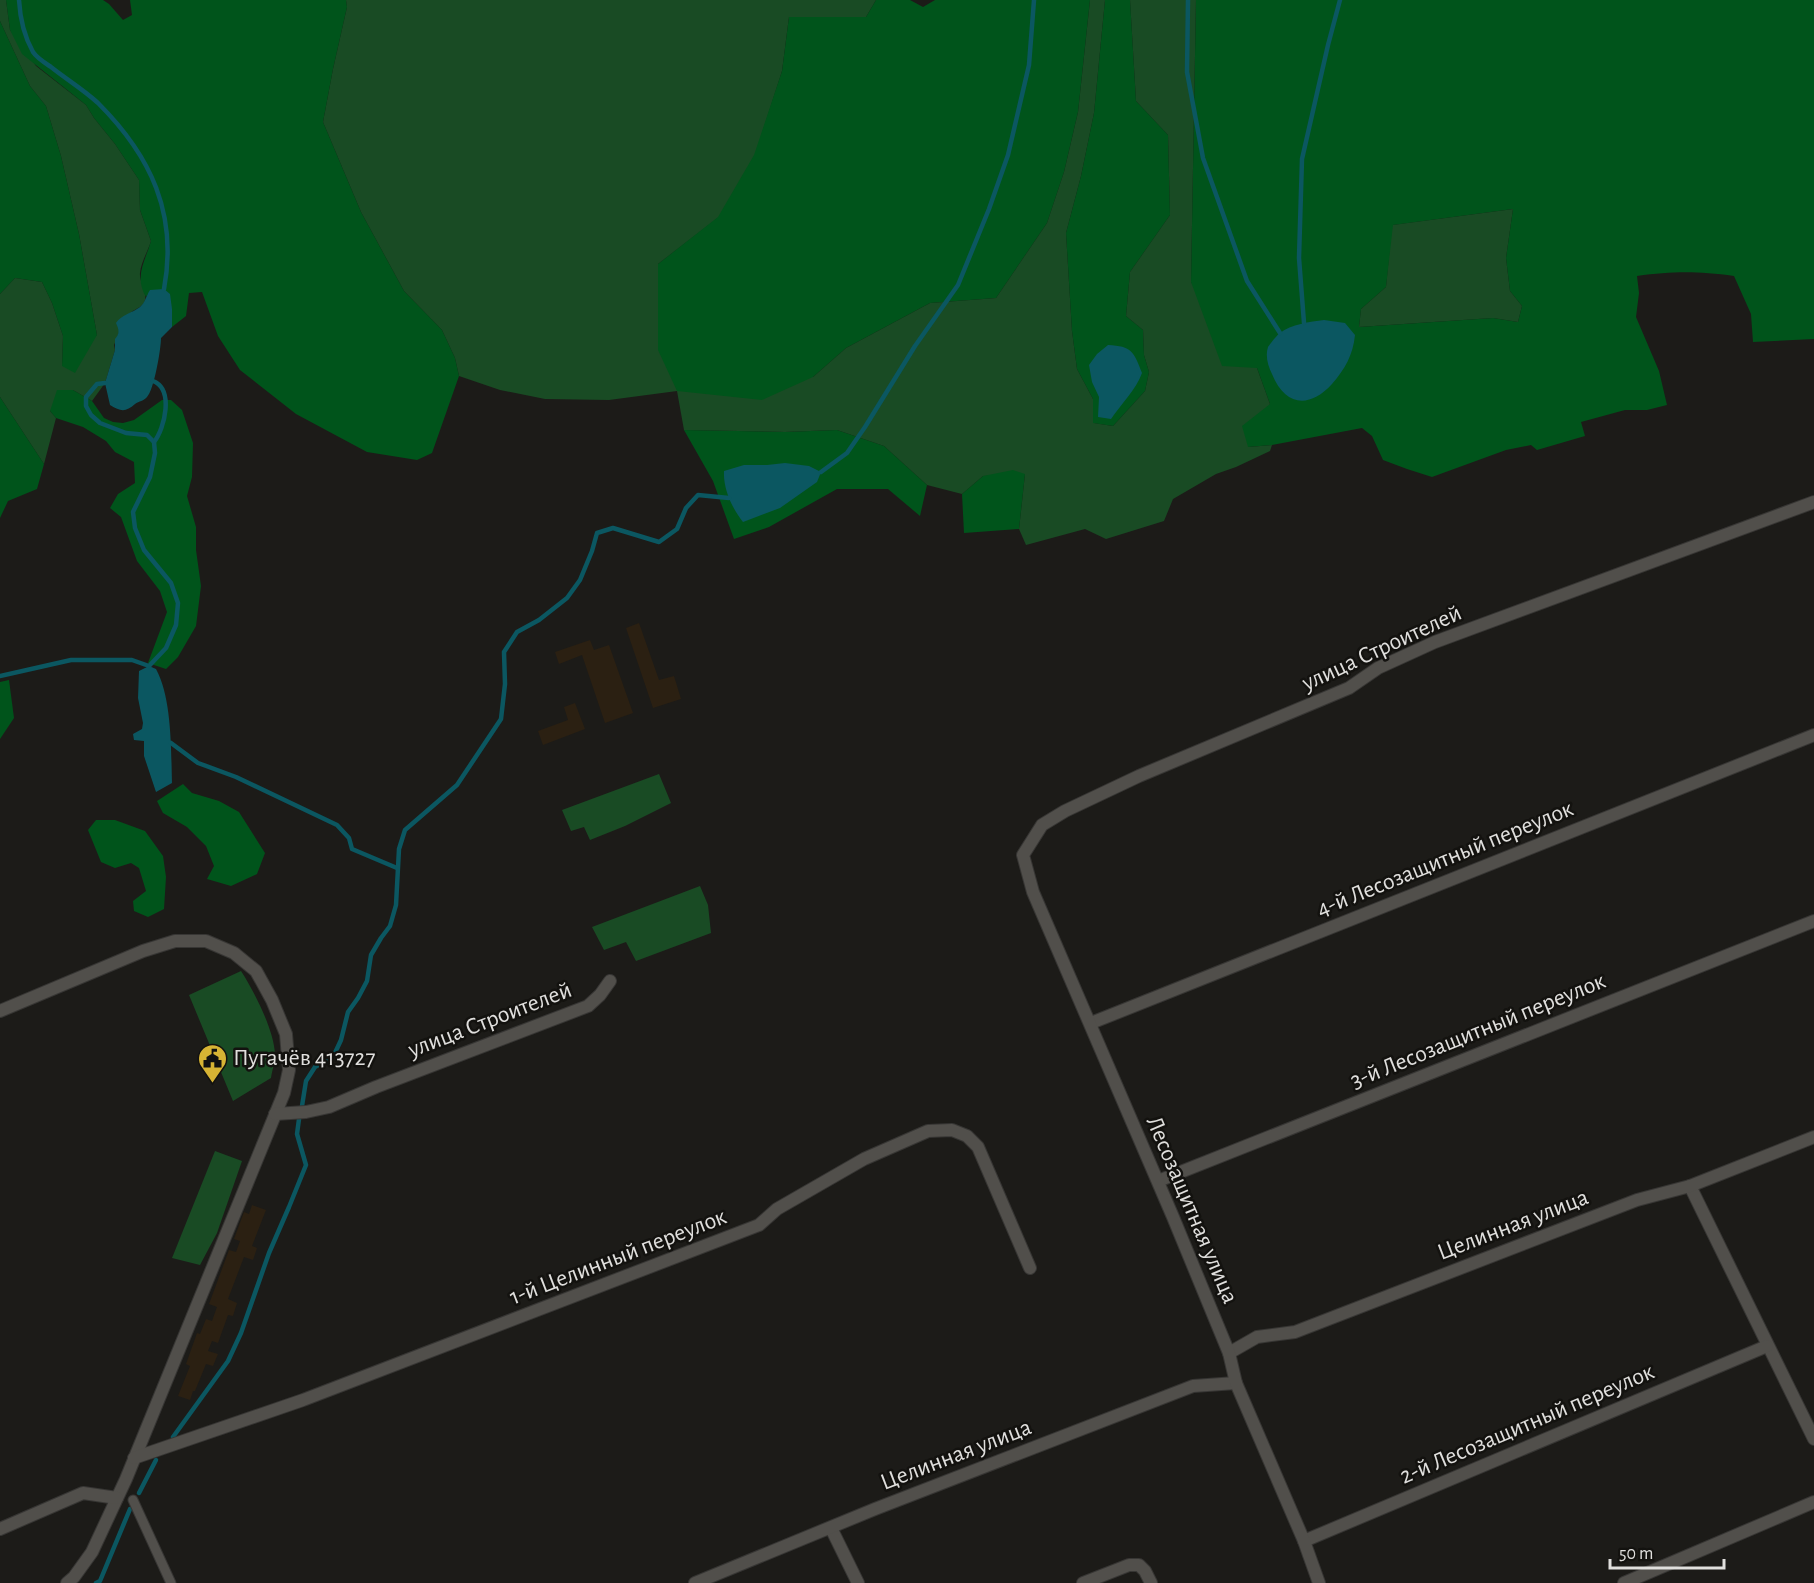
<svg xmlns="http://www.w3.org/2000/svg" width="1814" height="1583" font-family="'Alegreya Sans',sans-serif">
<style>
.industrial{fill:#2b2012}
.green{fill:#194b24}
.forest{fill:#00541b;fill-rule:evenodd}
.water{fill:#0b5761}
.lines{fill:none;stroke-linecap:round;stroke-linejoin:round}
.stream{stroke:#0b5761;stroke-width:4.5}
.pedestrian-casing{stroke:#373634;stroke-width:11}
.minor-casing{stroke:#373634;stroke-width:14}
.pedestrian{stroke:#514f4b;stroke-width:9}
.minor{stroke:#514f4b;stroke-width:12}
.labels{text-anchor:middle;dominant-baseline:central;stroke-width:5;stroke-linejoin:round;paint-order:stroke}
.street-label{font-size:24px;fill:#e0dfdd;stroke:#13120f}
.poi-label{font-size:24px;fill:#e0dfdd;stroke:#13120f;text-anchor:start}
</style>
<rect width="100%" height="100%" fill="#1c1b18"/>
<g class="industrial">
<polygon points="639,623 659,680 674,676 681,699 653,708 626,628"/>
<polygon points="590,640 594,650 609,645 633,713 605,723 582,655 559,664 555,652"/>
<polygon points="575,703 585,729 543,745 538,731 568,720 564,707"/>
<polygon points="252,1205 266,1210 252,1246 257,1248 253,1260 244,1257 228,1299 237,1303 233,1316 228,1315 218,1343 212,1341 208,1351 218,1354 213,1366 206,1364 195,1391 193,1391 190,1400 178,1396 190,1366 186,1364 197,1333 200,1334 206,1319 212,1321 217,1307 209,1304 229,1250 236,1252 240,1241 234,1239 244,1212 249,1214"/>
</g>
<g class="green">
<path d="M 0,0 L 6,0 L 10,30 L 36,66 L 86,105 L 94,118 L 115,144 L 139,180 L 140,210 L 151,241 C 148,251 141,262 140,273 C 139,281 147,293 145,300 C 143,308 133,309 128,315 C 120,324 119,335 114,345 L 115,350 L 105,383 L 92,401 L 73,390 L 50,411 L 56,418 L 44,464 L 0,397 L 0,294 L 15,278 L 42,282 L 52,303 L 63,336 L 62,366 L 97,335 L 79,234 L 61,156 L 46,106 L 30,86 L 0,21 Z"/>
<polygon points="346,0 876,0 866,17 789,17 782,71 755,155 719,217 658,264 813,377 846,348 930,303 996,298 1047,223 1064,172 1078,112 1090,0 1105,0 1094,113 1081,176 1066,233 1072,331 1077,369 1093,399 1094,423 1113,426 1145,391 1149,372 1144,355 1143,330 1126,316 1130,272 1170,215 1168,135 1136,101 1130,0 1196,0 1191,282 1257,368 1270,404 1248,447 1272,445 1270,451 1236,467 1216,474 1173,499 1164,521 1106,539 1085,529 1026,545 1019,529 1025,474 983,476 962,494 927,485 884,446 837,430 785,432 684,430 677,391 609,400 545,399 500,390 459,376 455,358 442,330 404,291 361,212 323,122 333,69 347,7"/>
<polygon points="1513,209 1506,258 1510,291 1522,306 1518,322 1493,318 1359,327 1361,309 1386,287 1392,225"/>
<polygon points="659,774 671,803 625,826 590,840 584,827 571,831 562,810"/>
<polygon points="700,886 708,905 711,933 636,961 626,942 604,950 592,927"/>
<path d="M 241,971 C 254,991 274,1030 275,1054 C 275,1062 272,1071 271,1078 L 233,1101 L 189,995 Z"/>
<polygon points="215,1151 242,1161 217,1233 200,1265 172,1258"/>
</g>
<g class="forest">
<path d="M 6,0 L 103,0 L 109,4 L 123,20 L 132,15 L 130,0 L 346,0 L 347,7 L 333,69 L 323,122 L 361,212 L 404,291 L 442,330 L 455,358 L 459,376 L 432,453 L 417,460 L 367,452 L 296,414 L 240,370 L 218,336 L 202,292 L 189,293 L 186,316 L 172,327 L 172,309 L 151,290 L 146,297 C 134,277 145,261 151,241 L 140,210 L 139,180 L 115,144 L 94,118 L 86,105 L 22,54 L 10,30 Z"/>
<polygon points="876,0 910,0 923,7 935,0 1090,0 1078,112 1064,172 1047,223 996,298 930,303 846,348 813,377 762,400 677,391 658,350 658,264 718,217 754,155 782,71 789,17 866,17"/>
<polygon points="1105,0 1130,0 1136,101 1168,135 1170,215 1130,272 1126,316 1143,330 1144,355 1149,372 1145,391 1113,426 1093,423 1093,399 1077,369 1072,331 1066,233 1081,176 1094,113"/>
<path d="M 1196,0 L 1814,0 L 1814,339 L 1753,342 L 1751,314 L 1734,276 C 1698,271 1673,271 1637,276 L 1639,293 L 1636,317 L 1659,371 L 1667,405 L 1647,410 L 1625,410 L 1581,422 L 1585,436 L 1537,450 L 1531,445 L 1506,450 L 1432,477 L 1407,469 L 1383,460 L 1372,436 L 1362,428 L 1272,445 L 1248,447 L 1242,426 L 1270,404 L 1257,368 L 1222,366 L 1191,282 ZM 1513,209 L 1506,258 L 1510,291 L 1522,306 L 1518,322 L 1493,318 L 1359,327 L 1361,309 L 1386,287 L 1393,225 Z"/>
<polygon points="0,21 30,86 46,106 61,156 79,234 97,335 75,373 62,366 63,336 52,303 42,282 15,278 0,294"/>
<polygon points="57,390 73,390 92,401 104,418 113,422 123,423 134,420 162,400 171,400 182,410 193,443 192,477 187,496 196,527 196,550 201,586 196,626 178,657 166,669 148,663 167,612 160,591 137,561 121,517 110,508 118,494 135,483 134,462 115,452 106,441 83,427 56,418 50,411"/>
<polygon points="0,397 44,464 37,489 8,501 0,518"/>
<polygon points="684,430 785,432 837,430 884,446 927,485 920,516 888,489 837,489 769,527 734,539 713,481"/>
<polygon points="1013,470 1025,474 1019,529 964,533 962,494 983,476"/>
<polygon points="9,680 14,718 0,739 0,682"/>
<polygon points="183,784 192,793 219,801 239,812 265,853 257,874 231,886 207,879 214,866 206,846 187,827 163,813 157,801"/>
<polygon points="96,820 115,820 145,831 163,856 166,877 164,909 148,917 134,911 133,901 146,891 139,868 131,863 115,868 101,862 88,830"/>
</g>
<g class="water">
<path d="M 164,289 L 170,294 L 172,309 L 172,327 L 161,338 C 161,349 154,390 147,397 C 144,401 139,401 135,404 C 126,412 121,412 110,405 L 105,383 L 115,350 L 115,339 C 120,333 119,330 116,323 C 121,315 132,313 140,307 C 145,303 146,296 150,290 Z"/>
<path d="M 1324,320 L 1345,323 L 1355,335 C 1353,355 1345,369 1332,384 C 1309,409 1285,406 1272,374 C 1268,366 1265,356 1268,347 C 1270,344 1277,335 1280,333 C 1291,324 1310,322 1324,320 Z"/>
<path d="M 1108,345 C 1132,346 1134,352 1142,373 C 1136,390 1121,404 1111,419 L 1098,417 L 1099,397 L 1092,382 L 1089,365 L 1097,354 Z"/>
<path d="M 785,463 L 809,466 L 821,472 L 817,482 L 780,508 L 743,522 C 732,508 723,489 724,471 L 744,465 L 767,465 Z"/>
<path d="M 149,666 L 156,669 C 172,698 171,750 172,783 L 156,792 L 144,756 L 144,741 L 134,740 L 133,734 L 142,729 L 143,723 L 138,698 L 139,671 Z"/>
</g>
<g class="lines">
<g class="stream">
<path d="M 19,0 C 20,18 24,36 33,52 C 37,58 45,63 51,67 C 66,79 84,90 98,103 C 151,156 178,214 164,289"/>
<polyline points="1188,0 1187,72 1203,158 1247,281 1280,333"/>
<polyline points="1304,323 1299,258 1302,159 1328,45 1340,0"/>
<polyline points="105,383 97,384 86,397 86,406 91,415 100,423 126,433 147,435 154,442"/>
<polyline points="821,472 847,453 865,427 915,346 958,285 989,209 1008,155 1029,65 1034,0"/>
<path d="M 0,676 L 71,660 L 132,660 L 149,666 L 166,648 L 176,625 L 178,603 L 171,583 L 144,550 L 135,528 L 133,512 L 150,477 L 155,453 L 154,442 C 165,428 174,389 153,381"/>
<polyline points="171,743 198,763 236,777 337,825 349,838 352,849 397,868"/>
<polyline points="302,1106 306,1081 315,1067 322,1063 329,1061 334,1055 341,1040 348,1012 358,998 367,981 371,955 381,938 390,926 396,905 399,849 405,830 457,785 501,719 505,684 504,652 517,632 539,620 567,598 580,580 592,551 597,533 613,528 659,542 677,529 686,508 698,495 729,498"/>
<polyline points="173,1437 228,1361 241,1333 269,1253 289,1207 306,1165 297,1134 299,1119"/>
<polyline points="139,1493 156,1460"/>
<polyline points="96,1583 100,1581 130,1509"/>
</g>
<defs>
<polyline id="pedestrian" points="133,1500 171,1583"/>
<g id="minor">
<polyline points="0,1011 143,951 175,941 206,941 234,953 256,971 272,1000 286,1034 289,1070 284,1093 126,1479 92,1552 74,1577 67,1583"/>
<polyline points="1091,1023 1814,735"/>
<polyline points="275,1114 306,1112 329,1107 376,1087 588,1006 600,995 610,981"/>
<polyline points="1158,1181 1814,921"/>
<polyline points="1690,1186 1814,1439"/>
<polyline points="1229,1353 1257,1337 1295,1332 1637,1200 1690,1186 1814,1137"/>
<polyline points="134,1458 303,1400 759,1225 777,1209 864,1159 928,1131 952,1130 967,1136 978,1147 1030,1268"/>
<polyline points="831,1528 858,1583"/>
<polyline points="0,1529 83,1493 117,1498"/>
<polyline points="1304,1541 1767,1346"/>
<polyline points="695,1583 875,1509 1193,1386 1236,1383"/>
<polyline points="1083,1583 1129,1565 1139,1565 1145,1571 1151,1583"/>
<polyline points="1319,1583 1304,1541 1236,1383 1229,1353 1173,1217 1033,892 1023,855 1042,825 1065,811 1139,776 1349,688 1378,668 1435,642 1814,502"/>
<polyline points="1624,1583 1814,1502"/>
</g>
</defs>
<use href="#pedestrian" class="pedestrian-casing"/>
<use href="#minor" class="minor-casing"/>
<use href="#pedestrian" class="pedestrian"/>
<use href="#minor" class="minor"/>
</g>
<defs>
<symbol id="civic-pin" viewBox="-11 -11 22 30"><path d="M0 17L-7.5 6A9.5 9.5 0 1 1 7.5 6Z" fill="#d7b434" stroke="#13120f"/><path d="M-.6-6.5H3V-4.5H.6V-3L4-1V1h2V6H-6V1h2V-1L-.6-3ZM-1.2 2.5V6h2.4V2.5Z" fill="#111"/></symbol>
</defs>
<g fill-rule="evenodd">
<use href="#civic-pin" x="196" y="1042" width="33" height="45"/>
</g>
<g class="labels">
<g class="street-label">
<text transform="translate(1382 648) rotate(-25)">улица Строителей</text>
<text transform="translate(1445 859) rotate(-22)">4-й Лесозащитный переулок</text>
<text transform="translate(490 1020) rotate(-21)">улица Строителей</text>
<text transform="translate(1478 1031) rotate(-22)">3-й Лесозащитный переулок</text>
<text transform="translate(1192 1210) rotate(67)">Лесозащитная улица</text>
<text transform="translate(1513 1225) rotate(-21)">Целинная улица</text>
<text transform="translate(618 1257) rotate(-21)">1-й Целинный переулок</text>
<text transform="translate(1527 1424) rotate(-23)">2-й Лесозащитный переулок</text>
<text transform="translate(956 1455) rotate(-21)">Целинная улица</text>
</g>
<g class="poi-label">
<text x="233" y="1058">Пугачёв 413727</text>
</g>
</g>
<path d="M1610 1559v9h114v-9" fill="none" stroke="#e0dfdd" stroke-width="3"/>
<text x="1619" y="1559" font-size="18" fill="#e0dfdd" stroke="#13120f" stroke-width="4.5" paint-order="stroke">50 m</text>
</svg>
